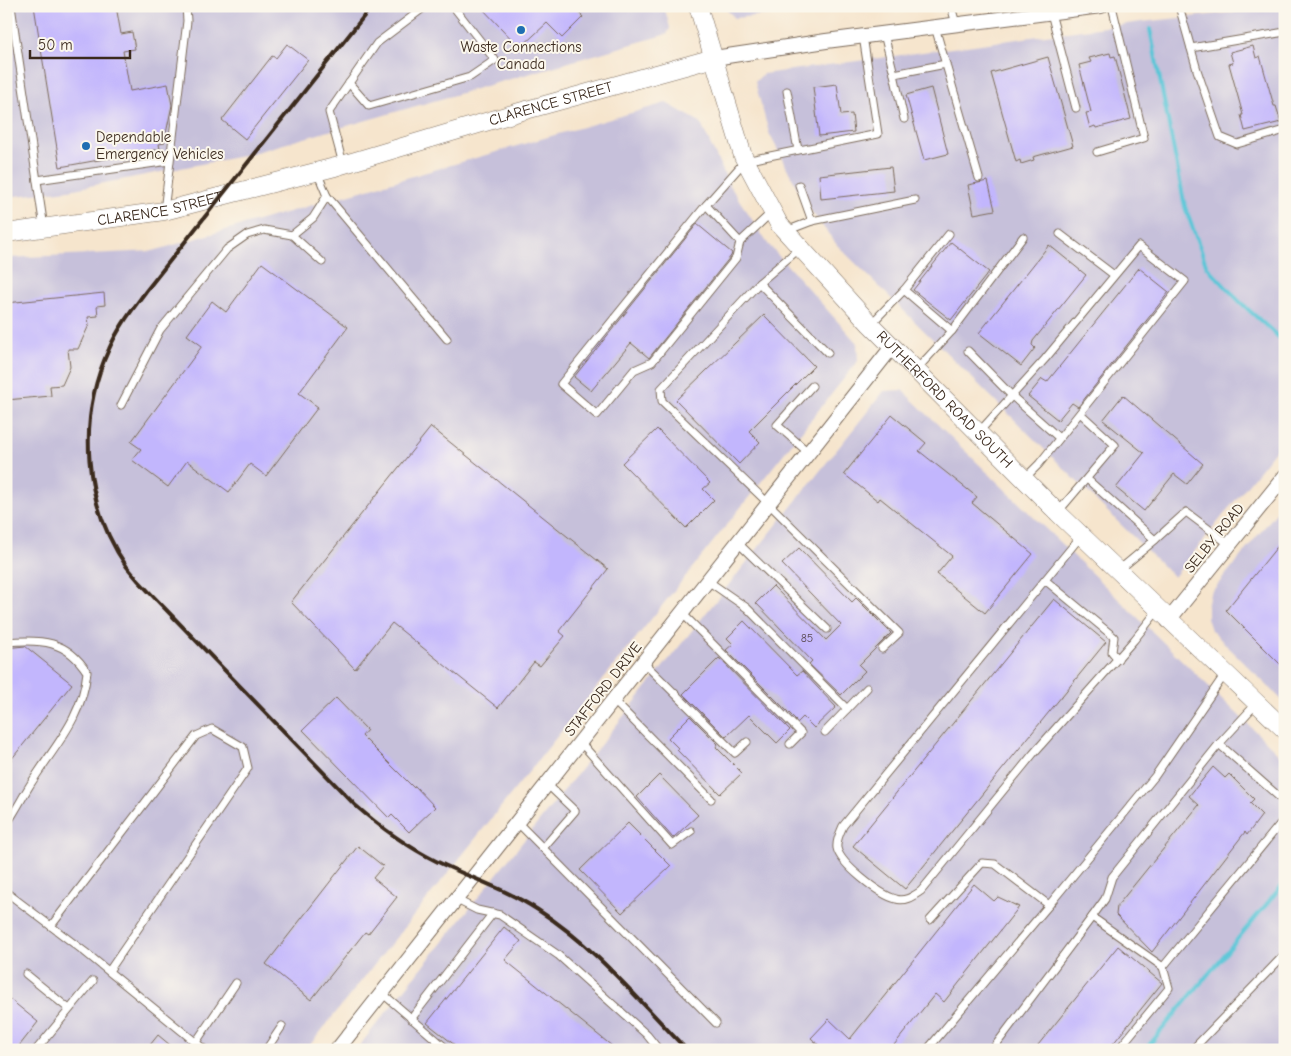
<svg xmlns="http://www.w3.org/2000/svg" width="1291" height="1056" font-family="'Comic Neue',sans-serif">
<style>
.industrial{fill:#c6c0da}
.lines{fill:none;stroke-linecap:round;stroke-linejoin:round}
.stream{stroke:#5cc6d8;stroke-width:4}
.building{fill:#c2b6fd}
.service-casing{stroke:#7c6b5b;stroke-width:9}
.minor-casing{stroke:#7c6b5b;stroke-width:16}
.tertiary-casing{stroke:#7c6b5b;stroke-width:19}
.service{stroke:#fff;stroke-width:7}
.minor{stroke:#fff;stroke-width:14}
.tertiary{stroke:#fff;stroke-width:18}
.rail{stroke:#3b2a1e;stroke-width:4}
.poi-dot{fill:#1f6fb2;stroke:#fbf7ec;stroke-width:2}
.labels{text-anchor:middle;dominant-baseline:central;stroke-width:4;stroke-linejoin:round;paint-order:stroke}
.number-label{font-size:12px;fill:#5d4d56}
.poi-label{font-size:15px;fill:#3b2a1e;stroke:#fbf7ec}
.street-label{font-size:15px;fill:#3b2a1e;stroke:#fbf7ec}
</style>
<rect width="100%" height="100%" fill="#fbf7ec"/>
<filter id="ink" filterUnits="userSpaceOnUse"><feTurbulence type="fractalNoise" baseFrequency=".02" numOctaves="2"/><feDisplacementMap in="SourceGraphic" scale="10" xChannelSelector="R" yChannelSelector="G"/><feConvolveMatrix kernelMatrix="1 2 1 2 8 2 1 2 1" color-interpolation-filters="sRGB"/></filter>
<filter id="wash" filterUnits="userSpaceOnUse"><feTurbulence type="fractalNoise" baseFrequency=".0096" numOctaves="4" result="noise"/><feDisplacementMap in="SourceGraphic" scale="20" xChannelSelector="R" yChannelSelector="G"/><feGaussianBlur stdDeviation="1.12" result="paint"/><feColorMatrix in="noise" values="0 0 0 0 0 0 0 0 0 0 0 0 0 0 0 0 0 1.4 0 .05"/><feComposite in="paint" operator="in"/></filter>
<g filter="url(#wash)">
<rect width="100%" height="100%" fill="#f6e5cd"/>
<g class="industrial">
<polygon points="6,6 664,6 670,28 667,34 242,156 69,190 6,197"/>
<polygon points="723,6 851,6 735,18"/>
<polygon points="1285,7 1285,438 1174,577 837,245 805,203 769,133 755,82 763,74 1141,22"/>
<polygon points="666,103 700,122 730,186 768,244 857,343 858,361 306,1050 6,1050 6,258 153,251"/>
<polygon points="902,390 1285,760 1285,1050 356,1050 884,391"/>
<polygon points="1285,502 1285,703 1211,630 1207,618 1207,606 1210,594"/>
</g>
<g class="lines">
<g class="stream">
<polyline points="1150,29 1185,207 1207,267 1240,302 1285,343"/>
<polyline points="1145,1050 1285,882"/>
</g>
</g>
<g id="blocks">
<g class="building">
<polygon points="34,6 116,6 121,34 132,32 135,49 123,51 130,91 168,84 172,105 164,143 159,144 160,149 60,167"/>
<polygon points="480,6 573,6 583,17 562,38 547,23 520,48"/>
<polygon points="287,44 308,60 245,139 222,120 272,56 276,58"/>
<polygon points="1253,46 1256,58 1260,56 1274,106 1276,106 1281,122 1245,131 1241,115 1243,115 1229,64 1233,63 1230,52"/>
<polygon points="1110,53 1111,57 1115,56 1131,119 1096,128 1095,126 1090,128 1086,113 1091,112 1079,65 1091,62 1089,58"/>
<polygon points="1048,57 1073,146 1033,157 1034,160 1021,164 1020,160 1016,162 991,73"/>
<polygon points="837,84 841,115 852,114 854,132 819,136 813,87"/>
<polygon points="931,88 948,154 924,160 906,95"/>
<polygon points="891,167 894,191 821,199 819,175"/>
<polygon points="988,181 995,210 974,214 968,185"/>
<polygon points="697,224 732,253 731,256 649,358 631,343 591,391 574,377"/>
<polygon points="951,242 989,272 951,320 913,290"/>
<polygon points="1049,245 1086,275 1033,341 1032,345 1035,348 1021,366 979,333"/>
<polygon points="262,263 348,327 299,393 318,407 266,476 250,464 229,492 187,461 168,487 132,460 141,449 131,442 202,346 187,335 212,301 226,312"/>
<polygon points="1139,268 1169,292 1078,407 1072,403 1058,420 1028,396 1042,379 1047,382"/>
<polygon points="104,293 105,305 97,306 98,316 88,317 89,325 78,349 68,349 70,367 62,385 50,386 51,396 6,400 6,303"/>
<polygon points="764,315 814,366 749,431 760,442 739,464 676,400"/>
<polygon points="1123,395 1203,464 1187,484 1174,474 1144,511 1116,488 1144,453 1103,420"/>
<polygon points="892,415 926,443 919,451 977,497 972,503 1033,554 985,613 937,574 952,556 880,498 878,501 844,474"/>
<polygon points="431,427 608,569 559,631 565,636 540,666 534,662 498,708 392,623 355,669 291,602"/>
<polygon points="657,429 710,483 703,489 714,500 686,528 622,463"/>
<polygon points="1285,537 1285,669 1226,610"/>
<polygon points="799,548 852,602 856,598 891,633 859,665 865,671 841,695 809,664 812,661 756,603 773,586 826,640 841,625 782,564"/>
<polygon points="1054,599 1106,642 905,889 853,846"/>
<polygon points="744,621 797,675 802,671 836,707 814,728 803,717 798,722 726,650 733,644 727,638"/>
<polygon points="25,646 72,684 6,766 6,648"/>
<polygon points="719,658 790,730 777,743 749,715 726,737 683,694"/>
<polygon points="336,698 367,730 362,736 414,788 415,786 435,807 409,832 392,815 389,818 303,730"/>
<polygon points="690,716 718,744 716,747 742,773 720,794 677,750 679,749 668,738"/>
<polygon points="1213,767 1225,778 1229,774 1254,799 1250,803 1262,815 1247,835 1245,832 1152,952 1116,915 1117,906 1199,805 1189,796"/>
<polygon points="659,775 698,815 673,838 637,797"/>
<polygon points="628,823 671,866 622,913 580,870"/>
<polygon points="358,846 383,866 373,878 397,897 368,934 365,932 311,1000 266,964"/>
<polygon points="974,884 994,901 998,897 1019,907 944,1002 935,994 890,1050 824,1050 811,1038 829,1019 850,1039"/>
<polygon points="504,927 521,941 505,960 617,1050 461,1050 427,1023"/>
<polygon points="1118,946 1162,983 1108,1050 1034,1050"/>
<polygon points="6,996 38,1022 16,1050 6,1050"/>
<polygon points="158,1035 176,1050 146,1050"/>
</g>
</g>
</g>
<g filter="url(#ink)">
<use href="#blocks" fill-opacity="0" stroke="#7c6b5b" stroke-width="1"/>
<g class="lines">
<defs>
<g id="service">
<polyline points="11,6 44,228"/>
<polyline points="951,6 956,24"/>
<polyline points="1179,6 1197,70 1220,137 1237,144 1285,130"/>
<polyline points="1051,13 1076,108"/>
<polyline points="935,27 979,178"/>
<polyline points="884,34 894,74 946,64"/>
<polyline points="1191,48 1285,32"/>
<polyline points="894,74 904,119"/>
<polyline points="349,83 369,106 470,77 495,60 453,6"/>
<polyline points="787,91 798,150"/>
<polyline points="1097,152 1144,138 1112,6"/>
<polyline points="343,164 329,112 377,43 426,6"/>
<polyline points="37,180 169,161"/>
<polyline points="799,185 812,221"/>
<polyline points="327,196 447,339"/>
<polyline points="706,205 740,242"/>
<polyline points="164,211 187,21 186,6"/>
<polyline points="772,212 740,242 736,258 652,362 634,370 597,415 561,384 706,205 745,161 878,134 863,36"/>
<polyline points="786,231 812,221 915,200"/>
<polyline points="1060,234 1114,275"/>
<polyline points="292,235 322,262"/>
<polyline points="800,248 759,283 661,389 662,401 769,504 899,633 882,649"/>
<polyline points="759,283 828,353"/>
<polyline points="904,290 949,234"/>
<polyline points="871,324 904,290 952,331 916,370"/>
<polyline points="952,331 1023,237"/>
<polyline points="968,351 1012,396 1059,438"/>
<polyline points="121,405 160,330 227,249 247,235 264,230 292,235 313,218 327,196 317,172"/>
<polyline points="979,432 1045,359 1139,246 1185,281 1039,464 1025,478"/>
<polyline points="809,453 777,425 812,386"/>
<polyline points="1087,479 1155,540 1119,570"/>
<polyline points="1058,512 1115,445 1080,413"/>
<path d="M 1081,536 L 843,826 C 840,833 836,840 837,848 C 840,864 880,895 896,899 C 905,902 913,896 921,891 L 1033,754 L 1134,640 L 1158,610"/>
<polyline points="1155,540 1186,512 1230,545"/>
<polyline points="738,543 827,629"/>
<polyline points="1045,580 1114,637 1112,652 1118,659"/>
<polyline points="708,581 747,608 847,709 825,732"/>
<polyline points="683,614 801,733 790,744"/>
<path d="M 6,642 C 41,639 67,640 87,672 C 82,720 54,746 30,785 C 22,798 15,812 6,825"/>
<polyline points="644,663 735,753 747,742"/>
<polyline points="614,701 711,799"/>
<polyline points="1256,704 1219,744 1285,802"/>
<polyline points="847,709 867,688"/>
<polyline points="581,743 672,845 691,831"/>
<polyline points="1219,744 1112,877 1105,899 1092,917 1163,967 1285,818"/>
<polyline points="518,823 716,1023"/>
<polyline points="543,848 575,811 548,785"/>
<polyline points="6,892 85,952 205,1050"/>
<polyline points="457,900 477,910 500,915 558,955 647,1035 659,1050"/>
<polyline points="930,920 982,863 995,864 1049,905 1155,776 1225,674"/>
<polyline points="51,926 196,736 212,729 243,747 248,768 109,971"/>
<polyline points="26,974 69,1009"/>
<polyline points="382,993 448,1050"/>
<polyline points="411,1019 493,913"/>
<polyline points="196,1042 236,983"/>
<polyline points="36,1050 93,981"/>
<polyline points="266,1050 282,1026"/>
<polyline points="927,1050 1049,905"/>
<polyline points="992,1050 1092,917"/>
<polyline points="1118,1050 1169,988 1163,967"/>
<polyline points="1192,1050 1285,954"/>
<polyline points="1284,1050 1285,1049"/>
</g>
<g id="minor">
<polyline points="714,58 826,41 1101,6"/>
<polyline points="1168,621 1285,476"/>
<polyline points="337,1050 892,347"/>
</g>
<g id="tertiary">
<path id="s1" d="M 698,6 L 743,156 L 779,224 L 870,324 L 1058,513 L 1285,730"/>
<path id="s2" d="M 6,233 L 164,211 L 335,167 L 519,112 L 714,58"/>
</g>
</defs>
<use href="#service" class="service-casing"/>
<use href="#minor" class="minor-casing"/>
<use href="#tertiary" class="tertiary-casing"/>
<use href="#service" class="service"/>
<use href="#minor" class="minor"/>
<use href="#tertiary" class="tertiary"/>
<path class="rail" d="M 372,6 L 146,291 C 133,309 118,328 109,349 C 77,418 83,504 127,567 C 134,576 142,585 150,593 L 355,805 C 380,827 406,846 436,861 C 470,878 506,889 538,910 C 595,946 640,1002 687,1050"/>
</g>
</g>
<g class="poi-dot">
<circle cx="521" cy="30" r="5"/>
<circle cx="86" cy="146" r="5"/>
</g>
<g class="labels">
<g class="number-label">
<text x="807" y="638">85</text>
</g>
<g class="poi-label">
<text x="521" y="47">Waste Connections<tspan x="521" dy="17">Canada</tspan></text>
<text x="96" y="137" text-anchor="start">Dependable<tspan x="96" dy="17">Emergency Vehicles</tspan></text>
</g>
<g class="street-label">
<text stroke="none"><textPath href="#s2" startOffset="561">CLARENCE STREET</textPath></text>
<text stroke="none"><textPath href="#s2" startOffset="156">CLARENCE STREET</textPath></text>
<text stroke="none"><textPath href="#s1" startOffset="475">RUTHERFORD ROAD SOUTH</textPath></text>
<text transform="translate(1214 538) rotate(-51)">SELBY ROAD</text>
<text transform="translate(603 689) rotate(-52)">STAFFORD DRIVE</text>
</g>
</g>
<rect width="1291" height="1056" fill="none" stroke="#fbf7ec" stroke-width="25"/>
<path d="M30 50v8h100v-8" fill="none" stroke="#3b2a1e" stroke-width="2.5"/>
<text x="38" y="50" font-size="15" fill="#3b2a1e" stroke="#fbf7ec" stroke-width="4" paint-order="stroke">50 m</text>
</svg>
